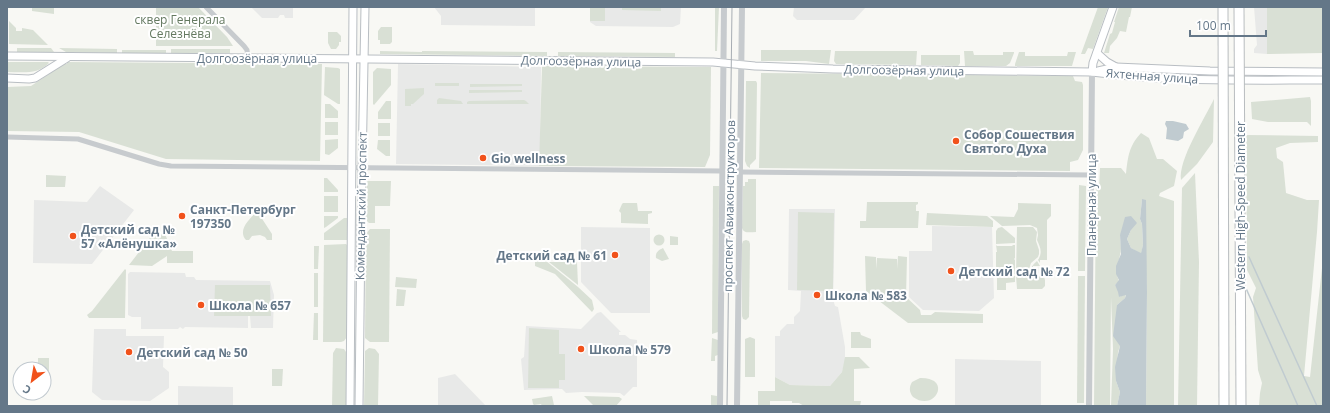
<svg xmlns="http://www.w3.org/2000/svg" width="1330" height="413" font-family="'Open Sans',sans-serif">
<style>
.built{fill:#e8e9e8}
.green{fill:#d9e0d5}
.water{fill:#c0cbd0}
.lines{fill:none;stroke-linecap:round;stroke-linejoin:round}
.stream{stroke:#c0cbd0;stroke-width:1.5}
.secondary-casing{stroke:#b9bec3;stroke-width:9}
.minor{stroke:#c7cbce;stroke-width:5}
.tertiary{stroke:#c7cbce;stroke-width:6}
.secondary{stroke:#fff;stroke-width:7}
.tram{stroke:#a7adb3;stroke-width:1}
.motorway-bridge-casing{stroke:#b9bdc0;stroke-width:11;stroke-linecap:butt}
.motorway-bridge{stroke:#fff;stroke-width:9}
.poi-dot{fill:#f1521b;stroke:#fff;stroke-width:1.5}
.labels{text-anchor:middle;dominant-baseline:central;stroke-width:4;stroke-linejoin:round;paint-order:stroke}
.park-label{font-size:12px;fill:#647960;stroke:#fff}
.street-label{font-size:12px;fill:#647788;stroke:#fff}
.poi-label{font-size:12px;font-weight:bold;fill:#647788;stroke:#fff;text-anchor:start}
</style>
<rect width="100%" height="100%" fill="#f8f8f4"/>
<g class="built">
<polygon points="251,7 293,7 293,18 285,18 284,15 280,15 278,18 262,18"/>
<polygon points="434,7 535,7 535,26 441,25 441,16"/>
<polygon points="590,7 681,7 680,24 673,27 596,26 590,22"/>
<polygon points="794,7 866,7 854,20 797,20 793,16"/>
<polygon points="1254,7 1267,7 1267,54 1254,53 1254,49 1257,45"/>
<polygon points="398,64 541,67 540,166 396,164"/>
<polygon points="100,186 134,210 92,264 33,263 34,200 87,202"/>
<polygon points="789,209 835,209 833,299 835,306 838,307 845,347 845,361 842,372 830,386 790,385 775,377 775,336 780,336 780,331 787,324 794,324 794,317 800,311 801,291 788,290"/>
<polygon points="932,226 992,227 994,298 979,311 923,310 909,297 909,251 932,251"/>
<polygon points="581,227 650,228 650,313 611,313 581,282"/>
<polygon points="130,272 185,273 186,277 194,277 196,280 270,281 274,295 273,328 251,328 250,316 248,316 248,328 185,327 183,329 180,327 178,329 141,329 141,317 132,317 128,315 128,274"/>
<polygon points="601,312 621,332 619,332 619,335 625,335 630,339 637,340 637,387 633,387 624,396 620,393 582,392 566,393 562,389 524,390 521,359 524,357 526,326 581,329 597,313"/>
<polygon points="94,329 126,329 126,336 164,336 163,367 169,372 169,388 150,401 102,400 92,392"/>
<polygon points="955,359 1041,361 1041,406 955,406"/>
<polygon points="455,374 486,406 438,406 438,378"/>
<polygon points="178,386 233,387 233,406 178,406"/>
</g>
<g class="green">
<polygon points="32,7 54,7 54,14 32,11"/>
<polygon points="156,7 198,7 227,37 233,46 156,46"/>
<rect x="590" y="7" width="15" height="14"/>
<polygon points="622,7 661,7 661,11 622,10"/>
<polygon points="715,7 719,7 717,51 715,51"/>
<polygon points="1098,7 1108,7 1093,49 1088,48 1085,54 1081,54"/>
<polygon points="1119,7 1132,7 1130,17 1129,17 1126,32 1120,31 1117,38 1110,46 1109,53 1104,53 1110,34 1112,33 1115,22 1114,22"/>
<polygon points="1267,7 1323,7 1323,53 1267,54"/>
<polygon points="9,21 16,28 16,31 22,31 22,28 33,30 48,45 9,44"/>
<polygon points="381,27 392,27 392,42 390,44 380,44 380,40 378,40 378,31"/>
<polygon points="328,32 337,32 341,36 341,42 339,42 339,45 336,49 331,49 328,43"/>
<polygon points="17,48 51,48 54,52 17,52"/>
<polygon points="59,48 117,49 117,53 66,52"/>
<rect x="171" y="49" width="59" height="4"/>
<rect x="122" y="50" width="44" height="3"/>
<polygon points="761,50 831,50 829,64 806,61 761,61"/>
<polygon points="380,51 422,52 422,51 547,52 547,56 380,54"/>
<polygon points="835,51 917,51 916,65 836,64 834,61"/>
<polygon points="964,51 973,51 974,55 1003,55 1003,52 1014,52 1014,53 1010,63 1006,66 965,66"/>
<polygon points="558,52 675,53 675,57 558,56"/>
<polygon points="1019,52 1025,52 1025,56 1067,56 1068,52 1076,52 1072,66 1015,66 1015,64"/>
<polygon points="921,55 960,55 960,63 958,66 921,65"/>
<path d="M 7,62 L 48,62 L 49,63 C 37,75 23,72 7,72 Z"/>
<polygon points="67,62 322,64 320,161 166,159 79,132 7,131 7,87 31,86 64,64 67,64"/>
<polygon points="542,66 711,67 710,155 705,167 539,166"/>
<polygon points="325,67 338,68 340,69 340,104 338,104 324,95"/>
<polygon points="377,68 391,69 391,85 374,105 373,104 373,72"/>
<polygon points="761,73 1073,76 1075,81 1082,82 1083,85 1083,150 1078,160 1070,162 1070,171 759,168"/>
<polygon points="746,81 756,81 757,83 756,159 750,165 750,168 747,166 745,161"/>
<rect x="435" y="83" width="24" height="3"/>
<polygon points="470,84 522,84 522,86 470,87"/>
<polygon points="424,88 424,94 413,104 411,104 411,106 405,106 405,89"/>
<polygon points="469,90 522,90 522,92 469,93"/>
<polygon points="1310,97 1311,101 1311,126 1307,122 1268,122 1252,119 1251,102"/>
<polygon points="439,98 461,101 463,104 437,104 437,100"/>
<path d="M 1214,99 L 1213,142 L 1197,164 L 1181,180 C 1178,160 1205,118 1214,99 Z"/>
<polygon points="524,100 526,101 529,104 467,104 467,102 469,101"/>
<polygon points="386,101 391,101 391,119 378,119 378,112"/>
<polygon points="325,104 330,104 338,111 338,118 325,118"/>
<rect x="325" y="122" width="13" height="13"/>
<rect x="378" y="123" width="12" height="13"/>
<path d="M 1141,133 L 1149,138 L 1157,159 L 1163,159 L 1177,171 L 1174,186 L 1160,193 L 1159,196 L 1174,201 L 1174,406 L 1146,406 L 1147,292 L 1142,199 L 1140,219 L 1142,224 L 1143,245 L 1141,254 L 1131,248 L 1127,239 L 1131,230 L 1120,235 C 1120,242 1122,249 1120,255 C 1118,266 1114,269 1119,281 L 1115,285 L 1119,292 L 1119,297 L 1126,294 L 1125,298 L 1117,305 L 1120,346 L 1118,352 L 1116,381 L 1120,392 L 1117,406 L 1111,406 L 1113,349 L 1111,297 L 1110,406 L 1094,406 L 1096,188 L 1099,188 L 1100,168 L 1121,168 L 1126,174 C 1128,156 1129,146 1141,133 Z"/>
<polygon points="1246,135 1318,136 1318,142 1290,143 1276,148 1277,158 1283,162 1286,193 1307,200 1319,200 1317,232 1304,376 1310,377 1323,259 1323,406 1259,406 1260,393 1262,383 1258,370 1253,297 1256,288 1247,270"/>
<polygon points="338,139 338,148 329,155 325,154 325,140"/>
<polygon points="378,140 390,140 390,156 386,156 377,149"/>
<polygon points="1195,173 1199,262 1197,406 1178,406 1182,188"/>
<polygon points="46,175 66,176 65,187 46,187"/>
<polygon points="324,178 327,178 338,190 338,192 324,192"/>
<path d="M 748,179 L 756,179 L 756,232 C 750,232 744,234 742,228 L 743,186 L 745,186 L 745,182 L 748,182 Z"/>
<polygon points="367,181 391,181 390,206 375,206 375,223 369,223 366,220"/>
<polygon points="1079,185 1086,186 1085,271 1078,271"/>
<polygon points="713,186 719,186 718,332 712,334"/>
<rect x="324" y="196" width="14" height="16"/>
<polygon points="867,202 918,202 918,204 916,205 916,211 919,211 918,228 860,228 860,221 866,221"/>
<polygon points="623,203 637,203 638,211 652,211 652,213 648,214 648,224 621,223 621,213 619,211 622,204"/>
<path d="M 1018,203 L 1051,204 L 1051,216 L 1047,220 L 1047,260 L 1040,260 L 1040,263 L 1038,260 C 1043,252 1040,247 1037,240 L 1038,235 L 1037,228 L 1030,225 L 1002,226 L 990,216 L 1014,217 L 1018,209 Z"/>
<path d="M 257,211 L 272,234 L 272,240 L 267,240 L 265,237 L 260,235 L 252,236 L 249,240 L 246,240 C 237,230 250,219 257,211 Z"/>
<polygon points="798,212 834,213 833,291 797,290"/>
<polygon points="927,213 987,216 993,221 993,227 926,225"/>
<polygon points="324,216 338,216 338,218 326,227 324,228"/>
<polygon points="344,218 348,218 347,240 324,240 324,233"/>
<polygon points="1002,227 1015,238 1015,243 996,244 996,231 998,228"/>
<polygon points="1017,227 1033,227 1037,232 1036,241 1039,250 1039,254 1038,257 1031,263 1028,272 1025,274 1016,274"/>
<polygon points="370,229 390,229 389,342 370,342 365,338 366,234"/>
<polygon points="153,234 165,234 172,251 193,251 193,263 167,263 167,256 152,266 129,265"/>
<circle cx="659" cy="240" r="5.5"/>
<polygon points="670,236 678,237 678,245 670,245"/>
<polygon points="746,240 749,241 750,244 749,317 746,320 743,319 742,316 742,244 743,241"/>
<polygon points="346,244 348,246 347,337 344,341 341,342 323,342 324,245"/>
<polygon points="996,245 997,246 1012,246 1013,245 1015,245 1015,258 1014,259 1015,260 1015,274 999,274 996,271 996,252 997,252"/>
<polygon points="314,246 319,246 318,269 314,269"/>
<path d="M 663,248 L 669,259 L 662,261 L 656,258 C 655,252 659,250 663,248 Z"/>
<polygon points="865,256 876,257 876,269 877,258 897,259 897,269 898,256 907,257 906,297 920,310 921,315 931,315 935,312 983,314 983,323 908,323 866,291"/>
<polygon points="535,261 546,261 578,287 592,300 594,309 592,312 555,274 535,266"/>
<path d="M 1037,261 L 1040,266 L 1033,266 L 1033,275 L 1044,277 L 1045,280 L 1045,286 L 1042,289 L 1017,289 L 1016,276 C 1034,276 1026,270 1037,261 Z"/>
<polygon points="549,262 577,262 578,285"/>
<polygon points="125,269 126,270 125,318 89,318 87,315 92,311"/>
<rect x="314" y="273" width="4" height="34"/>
<polygon points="998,275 1015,276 1015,282 1006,283 1006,290 997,290 997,277"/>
<polygon points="1078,276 1085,276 1084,403 1077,403"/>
<polygon points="396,277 417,279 416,288 395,287"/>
<polygon points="215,285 270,285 271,316 214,316"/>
<polygon points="397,289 406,290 404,306 396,306"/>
<polygon points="314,313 318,313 318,340 313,340"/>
<polygon points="529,328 559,330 559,388 528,388"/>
<polygon points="851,332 860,332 861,335 871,339 871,348 851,348"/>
<polygon points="750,337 755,339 755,377 745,377 745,339"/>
<polygon points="712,338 718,340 718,355 715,356 715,361 711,361"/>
<polygon points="336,348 344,349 346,352 346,406 332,406 333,353"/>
<polygon points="369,348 375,349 379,354 378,406 364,406 365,354 365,351"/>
<rect x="559" y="354" width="6" height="26"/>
<polygon points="845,357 859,357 870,368 854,369 854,401 861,401 860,406 804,406 799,403 792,403 792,401 770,401 770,406 758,406 758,391 775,391 775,377 790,385 830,386 842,372"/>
<polygon points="38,358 49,358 49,375 44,375 44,369 38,369"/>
<polygon points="272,369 283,369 282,386 272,386"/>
<path d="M 920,378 C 953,377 935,413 913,397 C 909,392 909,387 912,382 Z"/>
<polygon points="711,395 717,396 717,406 711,406"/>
<polygon points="552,396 554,405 542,406 541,404 534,405 533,404 532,399"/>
<polygon points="584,396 619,397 622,399 616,406 594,406"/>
</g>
<g class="water">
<polygon points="1166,121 1173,121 1186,124 1189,129 1184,132 1183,138 1178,141 1166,139 1167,128 1165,124"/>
<polygon points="1142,199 1146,200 1147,292 1146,406 1117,406 1120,392 1116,381 1115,367 1120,346 1113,336 1117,305 1125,298 1126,295 1119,297 1118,292 1115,285 1119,280 1116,274 1116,266 1121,254 1120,235 1125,217 1131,216 1137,223 1131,230 1127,239 1131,248 1141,253 1143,245 1142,224 1140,219"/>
</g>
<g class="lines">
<g class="stream">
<polyline points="1249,257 1317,406"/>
<polyline points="1245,286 1298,406"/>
</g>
<defs>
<g id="secondary">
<polyline points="1097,53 1107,62 1116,67"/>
<path d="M 7,56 L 713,62 L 755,66 L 833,69 L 1092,72 C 1168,82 1246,80 1323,80"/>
<polyline points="1098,71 1116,67 1210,71 1323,72"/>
<polyline points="1092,72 1093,63 1113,7"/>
<polyline points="7,78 29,79 35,78 67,58"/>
<polyline points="350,406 353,7"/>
<polyline points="359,406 361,226 365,7"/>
</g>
</defs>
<use href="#secondary" class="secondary-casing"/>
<g class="minor">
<polyline points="206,7 244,46 247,50 248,58"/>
<polyline points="7,137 78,139 159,164 171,166 722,171"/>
<polyline points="740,172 1091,175"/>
</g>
<g class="tertiary">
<polyline points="720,406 724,7"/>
<polyline points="737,406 742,7"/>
<polyline points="1089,406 1092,72"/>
</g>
<use href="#secondary" class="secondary"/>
<polyline class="tram" points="727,406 732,7"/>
<defs>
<g id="motorway-bridge">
<polyline points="1223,7 1224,406"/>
<polyline points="1239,7 1241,406"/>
</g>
</defs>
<use href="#motorway-bridge" class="motorway-bridge-casing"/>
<use href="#motorway-bridge" class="motorway-bridge"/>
</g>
<g class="poi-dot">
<circle cx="956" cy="141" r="4"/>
<circle cx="483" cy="158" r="4"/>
<circle cx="182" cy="216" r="4"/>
<circle cx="73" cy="236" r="4"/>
<circle cx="615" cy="255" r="4"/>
<circle cx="951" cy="271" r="4"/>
<circle cx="817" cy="295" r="4"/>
<circle cx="201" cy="305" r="4"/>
<circle cx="581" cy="349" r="4"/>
<circle cx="129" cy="352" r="4"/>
</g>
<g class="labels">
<g class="park-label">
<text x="180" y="19">сквер Генерала<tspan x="180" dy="14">Селезнёва</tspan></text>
</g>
<g class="street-label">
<text x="257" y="58">Долгоозёрная улица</text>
<text transform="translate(581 61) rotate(1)">Долгоозёрная улица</text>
<text transform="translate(904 70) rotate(1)">Долгоозёрная улица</text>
<text transform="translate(1152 76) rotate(4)">Яхтенная улица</text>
<text transform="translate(1091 205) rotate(-90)">Планерная улица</text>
<text transform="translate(361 206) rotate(-89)">Комендантский проспект</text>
<text transform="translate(729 206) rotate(-89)">проспект Авиаконструкторов</text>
<text transform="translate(1240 206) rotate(-90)">Western High-Speed Diameter</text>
</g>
<g class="poi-label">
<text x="964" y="134">Собор Сошествия<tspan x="964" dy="14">Святого Духа</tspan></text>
<text x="491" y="158">Gio wellness</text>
<text x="190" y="209">Санкт-Петербург<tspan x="190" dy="14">197350</tspan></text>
<text x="81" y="229">Детский сад №<tspan x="81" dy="14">57 «Алёнушка»</tspan></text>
<text x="607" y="255" text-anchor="end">Детский сад № 61</text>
<text x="959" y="271">Детский сад № 72</text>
<text x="825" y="295">Школа № 583</text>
<text x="209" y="305">Школа № 657</text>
<text x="589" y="349">Школа № 579</text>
<text x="137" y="352">Детский сад № 50</text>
</g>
</g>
<rect width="1330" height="413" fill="none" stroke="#647788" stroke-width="16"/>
<g transform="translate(32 381) rotate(211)"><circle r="19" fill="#ffffff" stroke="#c1c9cf"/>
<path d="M0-3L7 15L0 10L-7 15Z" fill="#f1521b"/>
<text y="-6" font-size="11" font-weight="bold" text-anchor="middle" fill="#647788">С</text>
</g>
<path d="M1190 30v6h76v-6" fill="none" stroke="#647788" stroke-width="2"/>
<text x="1196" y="30" font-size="12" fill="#647788" stroke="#ffffff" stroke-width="3" paint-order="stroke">100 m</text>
</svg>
